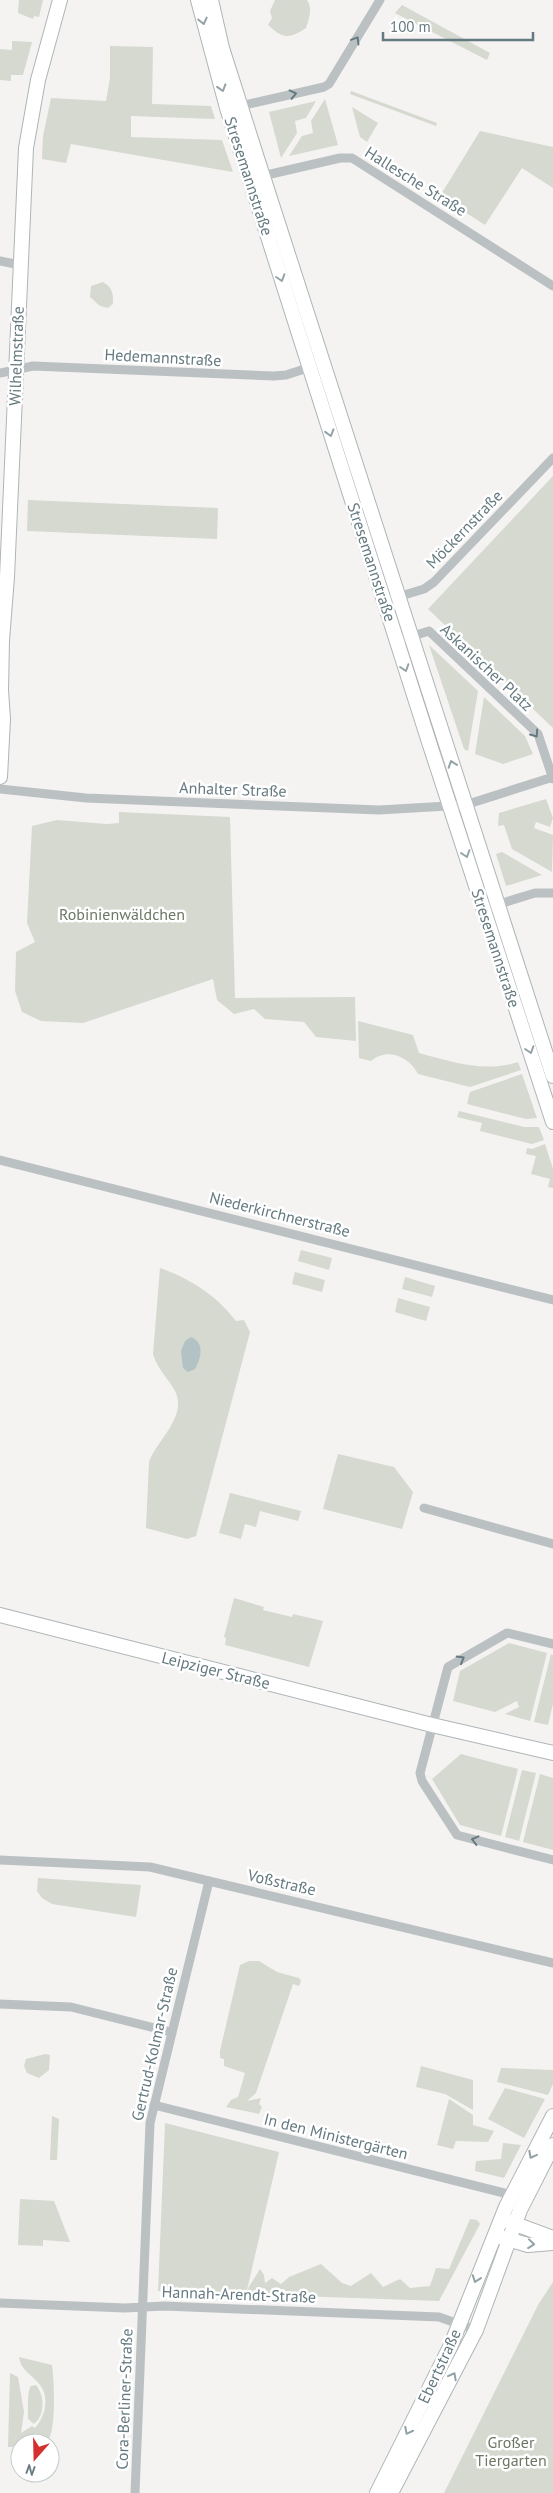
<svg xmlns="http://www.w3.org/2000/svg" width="553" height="2493" font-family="'PT Sans',sans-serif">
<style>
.green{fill:#d5d9d0}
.water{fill:#b3c2c4}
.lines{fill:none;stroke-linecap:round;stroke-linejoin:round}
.major-casing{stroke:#aeb5b7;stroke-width:16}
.minor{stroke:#bbc1c2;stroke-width:9}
.major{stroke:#fff;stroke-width:14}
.oneway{stroke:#93a2a6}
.oneway2{stroke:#657a80}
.labels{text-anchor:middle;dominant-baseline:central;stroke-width:5;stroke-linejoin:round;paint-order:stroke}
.street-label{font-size:16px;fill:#657a80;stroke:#fff}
.park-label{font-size:16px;fill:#6c7764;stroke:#fff}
</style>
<rect width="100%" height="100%" fill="#f4f3f1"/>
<g class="green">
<polygon points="19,0 43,0 39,17 34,16 33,19 18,13"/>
<path d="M 275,0 L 307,0 C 313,8 309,19 306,28 C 289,39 283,39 268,25 L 272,18 L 270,11 Z"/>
<polygon points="402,5 490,53 487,60 395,13"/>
<polygon points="12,41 32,42 23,75 11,75 11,81 0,80 0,49 12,50"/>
<polygon points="110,46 153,47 152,104 211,106 215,119 131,116 131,137 222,140 233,172 71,144 66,163 42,159 43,136 51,98 106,101 110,78"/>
<polygon points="351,91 437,123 436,126 350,94"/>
<polygon points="325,99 338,145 289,156 302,136 313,133 311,121"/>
<polygon points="316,101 306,118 295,121 297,133 281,158 269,112"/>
<polygon points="352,107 378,123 367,142 360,137"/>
<polygon points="480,131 553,147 553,188 522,168 485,225 440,196"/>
<path d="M 103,282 C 113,288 113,293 113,304 L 108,308 L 100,306 L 90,297 L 91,286 Z"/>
<polygon points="553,476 553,728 428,609"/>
<polygon points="28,500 218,508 217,539 27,531"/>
<polygon points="429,645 478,691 468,751 464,749"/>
<polygon points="484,697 525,736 533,754 503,764 475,754"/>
<polygon points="546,799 553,818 550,827 536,822 534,828 553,835 552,872 512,849 504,825 498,826 499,813"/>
<polygon points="119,812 230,817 235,998 355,997 356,1041 316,1037 304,1022 265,1019 254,1009 234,1014 217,1000 213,979 83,1023 41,1021 22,1012 15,991 16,952 35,942 27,923 32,826 57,820 107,824 119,823"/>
<polygon points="502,852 542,875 506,886 496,854"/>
<path d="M 358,1021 L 413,1035 L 419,1053 C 453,1062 484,1073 518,1062 L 521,1070 L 470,1087 L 418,1074 C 409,1056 387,1047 371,1061 L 359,1058 Z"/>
<polygon points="522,1074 537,1118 526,1119 467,1104 470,1092"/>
<polygon points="459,1111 524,1127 539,1127 544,1140 532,1144 480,1131 482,1123 457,1117"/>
<polygon points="545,1144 553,1169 553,1188 548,1187 550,1179 531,1174 536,1156 526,1154 527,1148 532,1149"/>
<polygon points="301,1250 332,1258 329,1270 298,1261"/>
<path d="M 160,1268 C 191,1279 216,1295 236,1321 L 244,1320 L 250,1332 L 196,1536 L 187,1539 L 146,1528 L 149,1462 C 156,1441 188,1417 175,1391 C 168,1378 157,1369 153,1354 Z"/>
<polygon points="295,1272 325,1280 322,1292 292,1284"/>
<polygon points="405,1277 435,1286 432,1297 402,1289"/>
<polygon points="398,1298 430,1307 426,1321 395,1312"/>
<polygon points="338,1454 394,1467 413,1492 402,1529 323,1509"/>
<polygon points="230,1493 301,1511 298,1521 260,1511 256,1527 245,1524 241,1539 219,1533"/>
<polygon points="234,1598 264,1607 263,1610 292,1617 293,1614 323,1621 309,1667 225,1645 226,1638 224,1637"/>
<polygon points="509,1643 547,1653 530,1721 505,1714 519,1707 517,1701 495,1712 453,1701 460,1671"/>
<polygon points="551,1654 553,1655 553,1704 548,1725 534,1722"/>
<polygon points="461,1754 518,1769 501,1836 460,1825 432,1779"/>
<polygon points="522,1770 536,1773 519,1841 505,1837"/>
<polygon points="540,1774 553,1778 553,1850 523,1842"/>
<polygon points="38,1878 141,1885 136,1917 52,1904 42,1898 37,1891"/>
<polygon points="249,1961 259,1961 277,1972 299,1978 301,1981 299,1986 293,1984 256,2093 247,2101 261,2098 259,2104 262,2107 259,2114 226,2107 231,2100 238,2097 245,2073 224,2066 224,2059 220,2058 220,2051 240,1965"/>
<polygon points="45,2054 50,2055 49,2070 39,2078 27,2073 24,2066 26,2059"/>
<polygon points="421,2066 473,2080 473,2110 445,2094 416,2087"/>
<polygon points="501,2068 553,2070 553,2084 548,2095 497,2082"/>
<polygon points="505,2088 545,2099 524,2138 488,2119"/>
<polygon points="449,2099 473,2115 473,2125 494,2131 488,2142 456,2141 453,2149 437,2145"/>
<polygon points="52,2116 59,2119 57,2160 50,2160"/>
<polygon points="165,2123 279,2152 247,2290 260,2269 264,2275 265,2283 272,2278 281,2284 289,2277 321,2264 342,2283 351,2286 371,2273 383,2287 400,2279 410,2288 430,2286 436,2268 449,2269 470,2219 477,2220 480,2224 439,2301 158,2291"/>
<polygon points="503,2143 521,2145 504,2178 475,2171 476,2161 501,2159"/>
<polygon points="20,2199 54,2201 70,2242 43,2240 43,2246 18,2245"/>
<polygon points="553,2282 553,2493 444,2493 538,2305"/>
<path d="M 19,2357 L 52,2365 C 54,2378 57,2433 47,2441 C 42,2446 27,2443 20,2443 L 20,2447 L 8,2447 L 10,2373 L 18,2377 L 24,2412 L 21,2433 L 32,2426 L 35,2428 C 45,2417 50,2398 40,2385 C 33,2375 21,2371 19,2357 Z"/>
<path d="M 36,2385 C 45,2395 45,2416 34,2424 L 28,2419 C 28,2411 27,2391 31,2386 Z"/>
</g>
<path class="water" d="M 191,1337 C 205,1343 201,1358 195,1369 L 188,1372 L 183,1368 L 181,1351 L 185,1341 Z"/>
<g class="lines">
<defs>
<g id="major">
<polyline points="198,0 227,108 429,742 553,1122"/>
<polyline points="211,0 222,48 257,158 553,1076"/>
<polyline points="0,777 3,719 1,690 2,640 7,577 26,148 38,80 60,0"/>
<polyline points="0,1615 432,1725 553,1753"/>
<polyline points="507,2221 553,2238"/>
<polyline points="500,2237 528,2245 553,2243"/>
<polyline points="377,2493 451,2345 506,2207 553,2116"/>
<polyline points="391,2493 476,2330 520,2210 553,2145"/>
</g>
</defs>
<use href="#major" class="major-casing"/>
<g class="minor">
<polyline points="236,107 324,87 329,84 380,0"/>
<polyline points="258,177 340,158 352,158 553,286"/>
<polyline points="0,261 20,265"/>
<polyline points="0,373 33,366 274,376 286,375 323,363"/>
<polyline points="384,601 424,589 434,582 553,458"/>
<polyline points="397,641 429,631 538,734 553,779"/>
<polyline points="0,789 86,798 379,810 465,805 553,777"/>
<polyline points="483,909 535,893 553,893"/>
<polyline points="0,1160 553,1300"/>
<polyline points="424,1508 553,1544"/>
<polyline points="553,1644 507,1633 448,1667 420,1773 422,1781 457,1835 553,1860"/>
<polyline points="0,1860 150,1867 553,1963"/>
<polyline points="0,2004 71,2007 171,2032"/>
<polyline points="154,2105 512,2195"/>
<polyline points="0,2303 125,2308 164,2306 439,2317 476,2330"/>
<polyline points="135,2493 150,2123 209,1881"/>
</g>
<use href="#major" class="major"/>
</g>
<defs><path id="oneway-chevron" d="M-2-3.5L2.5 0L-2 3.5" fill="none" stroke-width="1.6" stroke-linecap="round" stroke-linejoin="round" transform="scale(1.25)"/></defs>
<g class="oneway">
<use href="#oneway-chevron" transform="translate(203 21) rotate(77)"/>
<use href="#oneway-chevron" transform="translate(222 88) rotate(73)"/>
<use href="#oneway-chevron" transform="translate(281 278) rotate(72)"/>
<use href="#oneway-chevron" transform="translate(330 433) rotate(73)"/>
<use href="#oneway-chevron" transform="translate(405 668) rotate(72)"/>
<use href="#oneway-chevron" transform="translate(452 764) rotate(-109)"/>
<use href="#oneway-chevron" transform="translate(466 854) rotate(72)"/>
<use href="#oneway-chevron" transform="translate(530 1050) rotate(72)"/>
<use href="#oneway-chevron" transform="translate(532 2155) rotate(118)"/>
<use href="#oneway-chevron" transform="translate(531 2244) rotate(6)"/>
<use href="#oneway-chevron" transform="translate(476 2279) rotate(110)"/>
<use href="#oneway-chevron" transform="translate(453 2376) rotate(-62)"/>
<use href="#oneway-chevron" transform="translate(408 2431) rotate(117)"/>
</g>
<g class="oneway2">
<use href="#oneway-chevron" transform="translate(356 40) rotate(-59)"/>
<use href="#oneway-chevron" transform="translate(293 94) rotate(-13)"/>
<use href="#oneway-chevron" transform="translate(535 734) rotate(55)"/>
<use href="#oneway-chevron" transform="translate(461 1659) rotate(-30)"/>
<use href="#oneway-chevron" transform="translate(475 1840) rotate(-166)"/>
</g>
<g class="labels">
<g class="street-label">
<text transform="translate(249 176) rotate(72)">Stresemannstraße</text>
<text transform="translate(416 181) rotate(32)">Hallesche Straße</text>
<text transform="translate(16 356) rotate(-88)">Wilhelmstraße</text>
<text transform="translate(163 357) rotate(3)">Hedemannstraße</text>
<text transform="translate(464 529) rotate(-46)">Möckernstraße</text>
<text transform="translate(372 562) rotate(72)">Stresemannstraße</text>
<text transform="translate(487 667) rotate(43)">Askanischer Platz</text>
<text transform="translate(233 789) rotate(2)">Anhalter Straße</text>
<text transform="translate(496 948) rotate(72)">Stresemannstraße</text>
<text transform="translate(280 1214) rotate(14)">Niederkirchnerstraße</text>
<text transform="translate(216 1670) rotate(14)">Leipziger Straße</text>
<text transform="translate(282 1882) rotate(13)">Voßstraße</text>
<text transform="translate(154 2044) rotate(-77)">Gertrud-Kolmar-Straße</text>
<text transform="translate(336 2136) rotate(14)">In den Ministergärten</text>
<text transform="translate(239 2294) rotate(2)">Hannah-Arendt-Straße</text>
<text transform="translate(439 2366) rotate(-65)">Ebertstraße</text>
<text transform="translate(124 2399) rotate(-88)">Cora-Berliner-Straße</text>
</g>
<g class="park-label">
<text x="122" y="914">Robinienwäldchen</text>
<text x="511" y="2442">Großer<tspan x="511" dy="18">Tiergarten</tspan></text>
</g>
</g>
<g transform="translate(35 2458) rotate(200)"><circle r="24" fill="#ffffff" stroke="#c1cacc"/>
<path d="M0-4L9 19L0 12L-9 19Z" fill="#d53030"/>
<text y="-8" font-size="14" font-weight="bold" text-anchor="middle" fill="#657a80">N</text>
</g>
<path d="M383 32v8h150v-8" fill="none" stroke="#657a80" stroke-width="2.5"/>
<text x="390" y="32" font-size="15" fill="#657a80" stroke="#ffffff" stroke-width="4" paint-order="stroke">100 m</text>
</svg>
